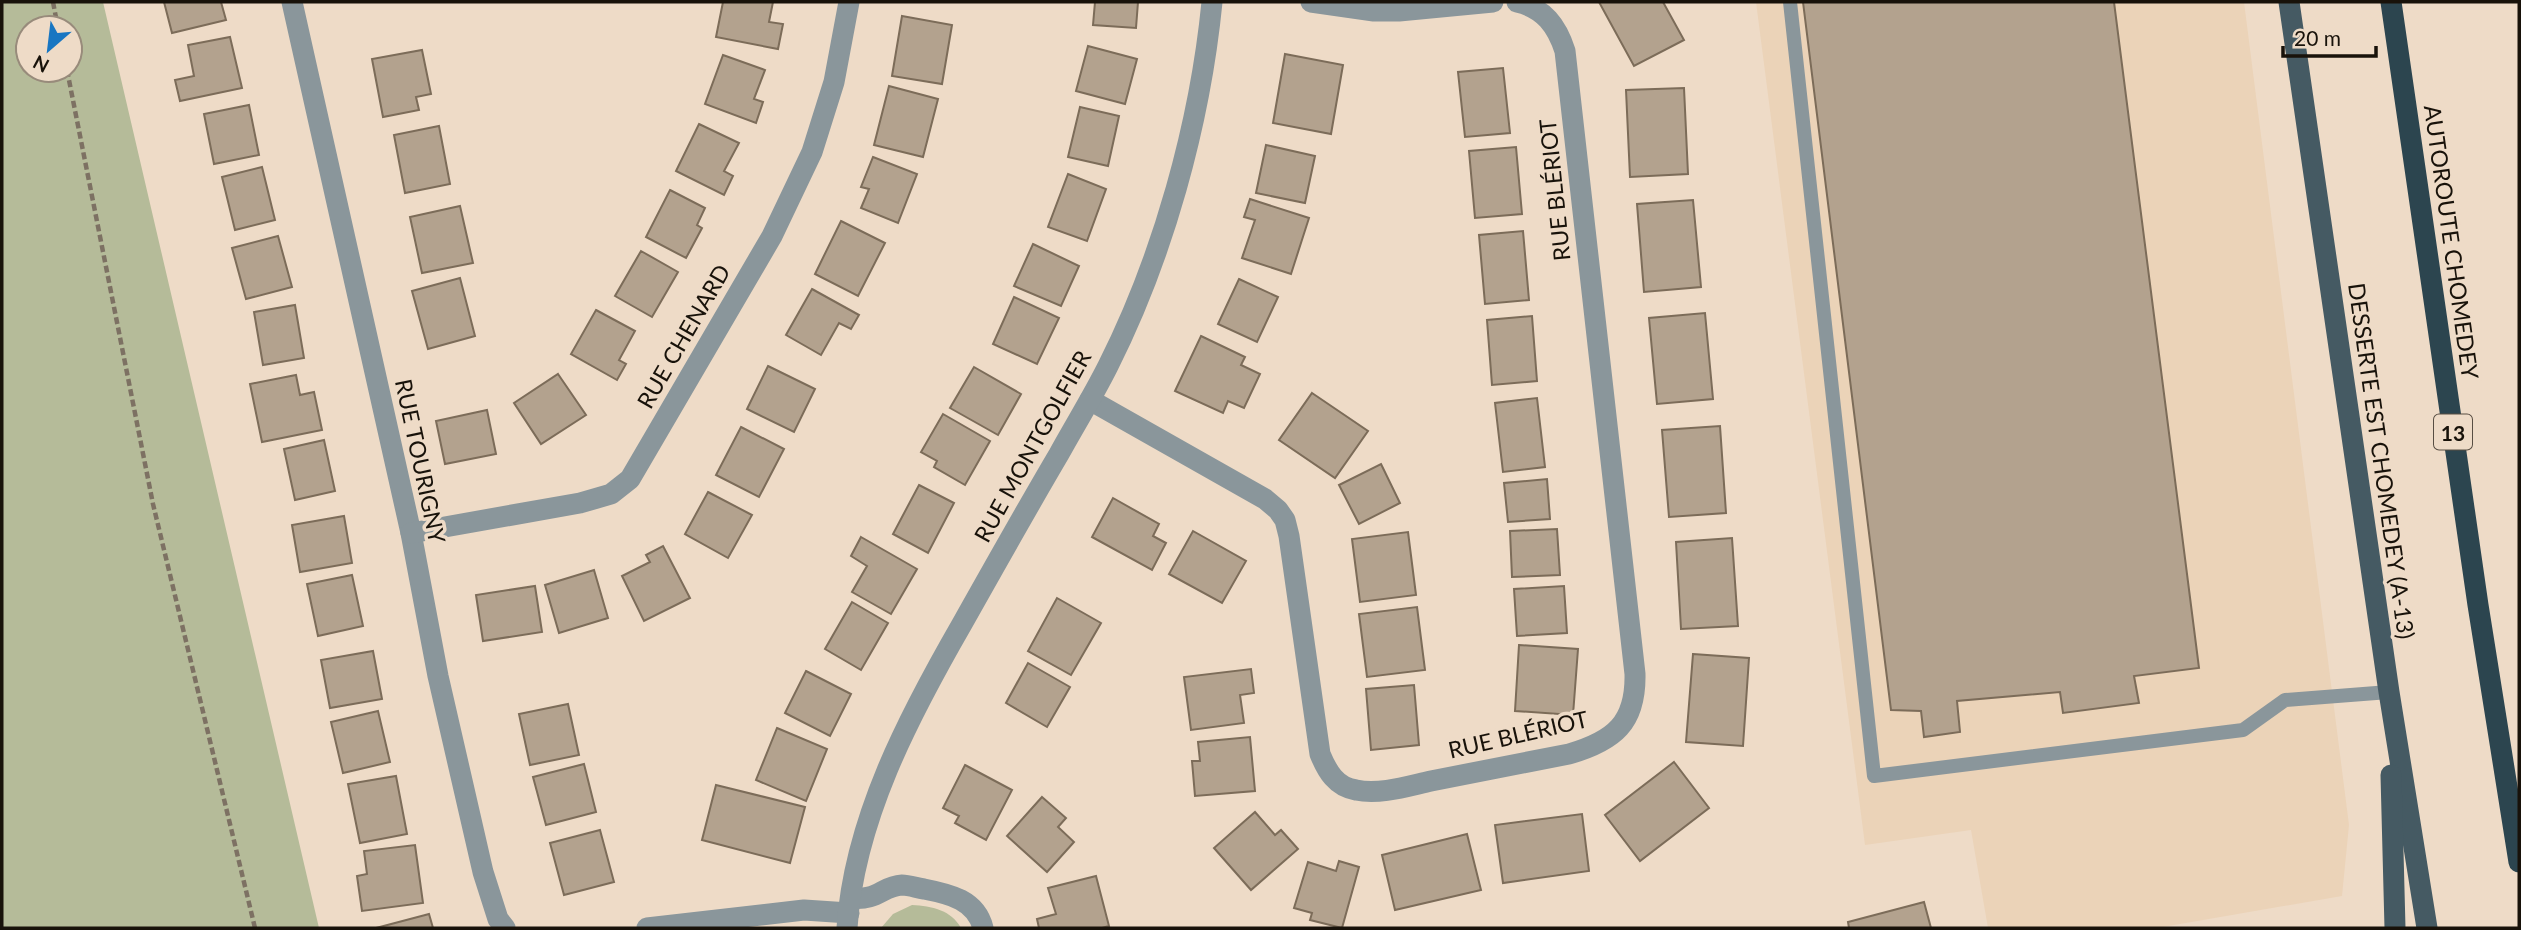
<svg xmlns="http://www.w3.org/2000/svg" width="2521" height="930" font-family="Lato,sans-serif">
<style>
.built{fill:#ebd3b8}
.green{fill:#b5bb99;fill-rule:evenodd}
.building{fill:#b3a28e;stroke:#7c6c59;stroke-width:2}
.lines{fill:none;stroke-linecap:round;stroke-linejoin:round}
.path{stroke:#7d7163;stroke-width:4.5;stroke-dasharray:7 3.5;stroke-linecap:butt}
.lane{stroke:#8a969b;stroke-width:14}
.street{stroke:#8a969b;stroke-width:21}
.primary{stroke:#455a63;stroke-width:21}
.highway{stroke:#2c454f;stroke-width:21}
.labels{text-anchor:middle;dominant-baseline:central;stroke-width:7;stroke-linejoin:round;paint-order:stroke}
.shield{fill:#eedbc7;stroke:#584e43;stroke-width:2}
.shield-label{font-size:21px;font-weight:bold;fill:#18120a}
.street-label{font-size:23px;fill:#18120a;stroke:#eedbc7}
</style>
<rect width="100%" height="100%" fill="#eedbc7"/>
<polygon class="built" points="1756,2 2244,2 2349,825 2342,896 2157,928 1988,928 1971,830 1865,845"/>
<g class="green">
<path d="M 2,2 L 103,2 L 319,928 L 2,928 ZM 28,28 L 70,28 L 70,70 L 28,70 Z"/>
<path d="M 912,905 C 932,906 951,910 961,928 L 881,928 L 893,914 Z"/>
</g>
<g class="building">
<polygon points="164,2 221,2 226,20 172,33"/>
<polygon points="723,2 773,2 769,22 783,24 778,49 716,37"/>
<polygon points="1095,2 1138,2 1136,28 1093,25"/>
<polygon points="1599,2 1663,2 1684,40 1634,66"/>
<polygon points="1803,2 2114,2 2199,668 2134,676 2139,703 2063,713 2060,692 1957,701 1960,732 1924,737 1921,711 1891,710"/>
<polygon points="902,16 952,25 942,84 892,76"/>
<polygon points="230,37 242,88 180,101 175,80 194,76 188,45"/>
<polygon points="1088,46 1137,59 1125,104 1076,91"/>
<polygon points="422,50 431,94 416,97 419,110 383,117 372,59"/>
<polygon points="1285,54 1343,65 1331,134 1273,123"/>
<polygon points="723,55 765,70 754,99 763,102 756,123 705,104"/>
<polygon points="1503,68 1510,133 1465,137 1458,72"/>
<polygon points="889,86 938,99 923,157 874,145"/>
<polygon points="1684,88 1688,174 1630,177 1626,90"/>
<polygon points="249,105 259,155 214,164 204,114"/>
<polygon points="1080,107 1119,116 1108,166 1068,157"/>
<polygon points="699,124 739,143 724,171 733,176 724,195 676,171"/>
<polygon points="439,126 450,184 405,193 394,135"/>
<polygon points="1266,145 1315,156 1305,203 1256,193"/>
<polygon points="1516,147 1522,214 1475,218 1469,151"/>
<polygon points="873,157 917,174 898,223 861,208 869,189 861,187"/>
<polygon points="262,167 275,220 235,230 222,177"/>
<polygon points="1068,174 1106,189 1087,241 1048,227"/>
<polygon points="670,190 705,208 697,225 702,228 686,258 646,237"/>
<polygon points="1250,199 1309,218 1291,274 1242,258 1255,220 1244,217"/>
<polygon points="1693,200 1701,287 1644,292 1637,204"/>
<polygon points="460,206 473,263 422,273 410,217"/>
<polygon points="841,221 885,243 858,296 815,274"/>
<polygon points="1523,231 1529,300 1485,304 1479,235"/>
<polygon points="278,236 292,287 246,299 232,248"/>
<polygon points="1033,244 1079,266 1061,306 1014,286"/>
<polygon points="641,251 678,272 652,317 615,296"/>
<polygon points="460,278 475,336 428,349 412,291"/>
<polygon points="1239,279 1278,297 1257,342 1218,324"/>
<polygon points="812,289 859,315 851,329 839,323 821,355 786,335"/>
<polygon points="1014,297 1059,318 1037,364 993,344"/>
<polygon points="295,305 304,358 263,365 254,312"/>
<polygon points="596,310 635,331 619,360 626,364 617,380 571,354"/>
<polygon points="1705,313 1713,399 1657,404 1649,318"/>
<polygon points="1532,316 1537,381 1492,385 1487,320"/>
<polygon points="1201,336 1245,357 1241,365 1260,374 1244,408 1228,401 1223,413 1175,391"/>
<polygon points="768,366 815,389 794,432 747,409"/>
<polygon points="974,367 1021,394 998,435 950,408"/>
<polygon points="558,374 586,415 541,444 514,403"/>
<polygon points="296,375 300,395 314,392 322,430 262,442 250,384"/>
<polygon points="1312,393 1368,431 1335,478 1279,440"/>
<polygon points="1537,398 1545,467 1503,472 1495,403"/>
<polygon points="487,410 496,454 445,464 436,421"/>
<polygon points="943,414 990,441 965,485 934,467 937,461 921,452"/>
<polygon points="1720,426 1726,513 1669,517 1662,430"/>
<polygon points="741,427 784,449 759,497 716,475"/>
<polygon points="324,440 335,491 295,500 284,449"/>
<polygon points="1381,464 1400,503 1359,524 1339,485"/>
<polygon points="1547,479 1550,519 1508,522 1504,483"/>
<polygon points="919,485 954,503 928,553 893,534"/>
<polygon points="708,492 752,515 728,558 685,534"/>
<polygon points="1113,498 1159,524 1153,536 1166,543 1152,570 1092,537"/>
<polygon points="344,516 352,563 300,572 292,525"/>
<polygon points="1557,529 1560,575 1512,577 1510,531"/>
<polygon points="1193,531 1246,561 1222,603 1169,574"/>
<polygon points="1408,532 1416,595 1360,602 1352,539"/>
<polygon points="861,537 917,569 891,614 852,592 867,566 851,556"/>
<polygon points="1732,538 1738,626 1681,629 1676,542"/>
<polygon points="663,546 690,598 644,621 622,576 650,562 646,555"/>
<polygon points="594,570 608,618 559,633 545,585"/>
<polygon points="352,575 363,626 318,636 307,584"/>
<polygon points="535,586 542,632 483,641 476,595"/>
<polygon points="1564,586 1567,633 1517,636 1514,589"/>
<polygon points="1057,598 1101,623 1071,675 1028,651"/>
<polygon points="852,602 888,623 861,670 825,649"/>
<polygon points="1417,607 1425,670 1367,677 1359,614"/>
<polygon points="1519,645 1578,649 1573,715 1515,711"/>
<polygon points="373,651 382,699 330,708 321,660"/>
<polygon points="1693,654 1749,658 1743,746 1686,742"/>
<polygon points="1028,663 1070,687 1047,727 1006,703"/>
<polygon points="1251,669 1254,693 1240,695 1244,723 1191,730 1184,677"/>
<polygon points="806,671 851,694 830,736 785,713"/>
<polygon points="1414,685 1419,745 1371,750 1366,689"/>
<polygon points="568,704 579,755 530,765 519,714"/>
<polygon points="378,711 390,762 343,773 331,722"/>
<polygon points="777,728 827,749 806,801 756,780"/>
<polygon points="1250,737 1255,791 1195,796 1192,761 1200,761 1198,742"/>
<polygon points="1674,762 1709,808 1640,861 1605,815"/>
<polygon points="584,764 596,812 546,825 533,777"/>
<polygon points="965,765 1012,790 986,840 955,823 959,816 943,808"/>
<polygon points="396,776 407,834 360,843 348,784"/>
<polygon points="716,785 805,807 790,863 702,840"/>
<polygon points="1042,797 1066,818 1058,827 1074,842 1047,872 1007,836"/>
<polygon points="1255,812 1275,835 1281,830 1298,849 1251,890 1214,848"/>
<polygon points="1582,814 1589,871 1503,883 1495,825"/>
<polygon points="600,830 614,882 564,895 550,843"/>
<polygon points="1467,834 1481,890 1395,910 1382,855"/>
<polygon points="415,845 423,903 362,911 357,876 367,874 364,851"/>
<polygon points="1339,861 1359,867 1342,928 1310,920 1312,913 1294,908 1308,862 1336,871"/>
<polygon points="1096,876 1109,926 1102,928 1039,928 1037,919 1056,914 1048,888"/>
<polygon points="1924,902 1931,928 1849,928 1848,922"/>
<polygon points="429,914 433,928 376,928"/>
</g>
<g class="lines">
<g class="path">
<polyline points="53,2 58,28"/>
<polyline points="67,70 153,504 255,928"/>
</g>
<polyline class="lane" points="1790,2 1874,776 2243,730 2285,700 2389,692"/>
<g class="street">
<polyline points="292,2 411,533 438,676 483,872 498,919 505,928"/>
<polyline points="1311,2 1374,11 1399,11 1493,2"/>
<path d="M 1090,400 L 1265,499 L 1278,510 L 1285,520 L 1289,536 L 1320,754 C 1327,771 1336,787 1356,790 C 1380,795 1408,786 1431,781 C 1477,772 1523,763 1569,754 C 1614,741 1636,723 1635,674 L 1565,51 C 1557,26 1544,8 1517,2"/>
<polyline points="411,533 580,503 611,494 630,479 772,236 812,152 834,82 849,2"/>
<path d="M 851,898 C 878,901 882,886 902,885 C 909,885 917,888 924,889 C 950,894 976,900 983,928"/>
<polyline points="647,928 804,910 849,913"/>
<path d="M 847,928 C 854,820 909,716 962,624 C 994,567 1026,510 1059,454 C 1075,425 1093,396 1108,366 C 1163,257 1200,124 1212,2"/>
</g>
<g class="primary">
<polyline points="2289,2 2389,692 2427,928"/>
<polyline points="2391,775 2395,928"/>
</g>
<polyline class="highway" points="2391,2 2478,605 2519,862"/>
</g>
<g class="labels">
<rect class="shield" x="2434" y="414.5" width="38" height="35" rx="5"/>
<g class="shield-label">
<text x="2453" y="432">13</text>
</g>
<g class="street-label">
<text transform="translate(1554 190) rotate(-96)">RUE BLÉRIOT</text>
<text transform="translate(2452 242) rotate(82)">AUTOROUTE CHOMEDEY</text>
<text transform="translate(683 336) rotate(-60)">RUE CHENARD</text>
<text transform="translate(1032 446) rotate(-61)">RUE MONTGOLFIER</text>
<text transform="translate(421 461) rotate(78)">RUE TOURIGNY</text>
<text transform="translate(2382 461) rotate(82)">DESSERTE EST CHOMEDEY (A-13)</text>
<text transform="translate(1518 734) rotate(-13)">RUE BLÉRIOT</text>
</g>
</g>
<rect width="2521" height="930" fill="none" stroke="#18120a" stroke-width="7"/>
<g transform="translate(49 49) rotate(208)"><circle r="33" fill="#eedbc7" stroke="#988b7b" stroke-width="2"/>
<path d="M0-5L12 26L0 18L-12 26Z" fill="#1876c2"/>
<text y="-10" font-size="19" font-weight="bold" text-anchor="middle" fill="#18120a">N</text>
</g>
<path d="M2283 46v10h93v-10" fill="none" stroke="#18120a" stroke-width="3.5"/>
<text x="2294" y="46" font-size="21" fill="#18120a" stroke="#eedbc7" stroke-width="5" paint-order="stroke">20 m</text>
</svg>
